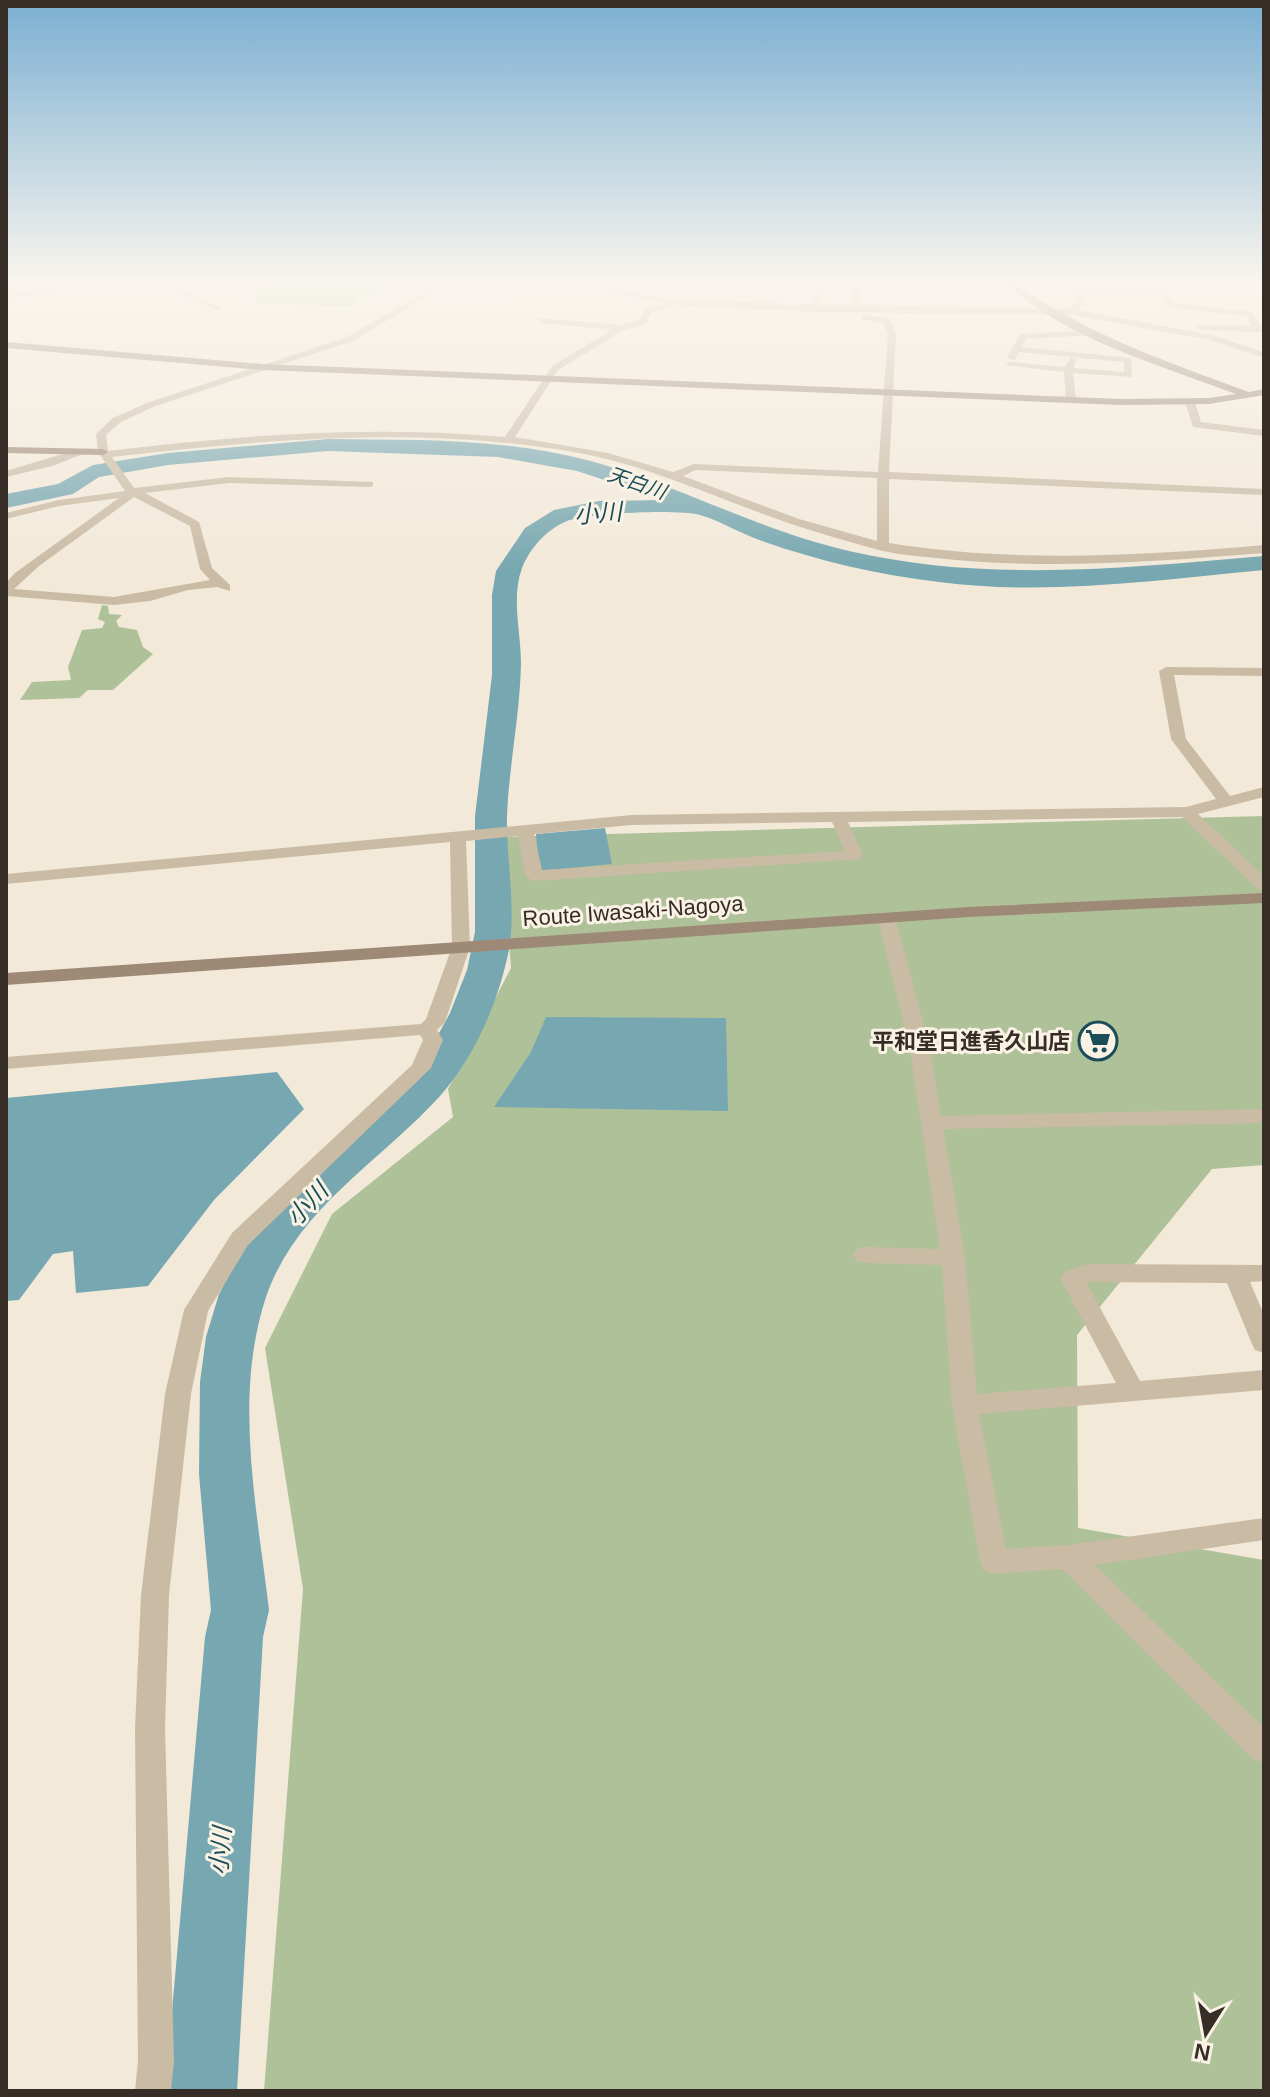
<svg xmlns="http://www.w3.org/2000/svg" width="1270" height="2097" font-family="Arial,'Noto Sans JP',sans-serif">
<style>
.green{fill:#afc199}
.water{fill:#77a7b0}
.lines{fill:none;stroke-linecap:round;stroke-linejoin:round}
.river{fill:#77a7b0;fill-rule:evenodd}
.street{fill:#cabba5;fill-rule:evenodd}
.secondary{fill:#9e8976;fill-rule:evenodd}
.labels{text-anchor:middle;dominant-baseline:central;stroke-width:6;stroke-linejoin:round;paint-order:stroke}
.far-water-label{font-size:20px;font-style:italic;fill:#1b4d58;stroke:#faf3e5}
.street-label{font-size:22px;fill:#362d26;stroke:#faf3e5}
.poi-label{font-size:22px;font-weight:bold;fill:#362d26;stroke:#faf3e5;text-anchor:end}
.water-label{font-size:24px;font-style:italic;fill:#1b4d58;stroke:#faf3e5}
</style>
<rect width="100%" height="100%" fill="#f2e9d9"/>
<g class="green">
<polygon points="348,279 388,279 370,295 362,295 351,306 257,303 257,292 268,284 280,281 337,283"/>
<polygon points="102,605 108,606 109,614 122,615 116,621 119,627 137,630 143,647 153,654 113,690 88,690 79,698 20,700 32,682 71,680 68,667 82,630 102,628 105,622 98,619"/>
<polygon points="1264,816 1264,1165 1212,1169 1077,1335 1078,1528 1264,1560 1264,2091 264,2091 303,1589 265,1348 332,1214 453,1117 448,1089 511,968 501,837"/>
</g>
<g class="water">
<polygon points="605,828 612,864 539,871 536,834"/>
<polygon points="546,1017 726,1018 728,1111 494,1107 531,1052"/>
<polygon points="277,1072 304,1109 214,1200 148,1286 76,1293 73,1251 53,1254 19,1300 6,1301 6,1098"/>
</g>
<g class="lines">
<path class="river" d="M 328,439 C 414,440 503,438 587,460 C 676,484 758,530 849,551 C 988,583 1124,568 1264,556 L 1264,570 C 1157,580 1047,596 939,582 C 880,575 818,561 762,541 C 741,534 721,521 700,515 C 677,509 590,513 567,521 C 547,529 530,548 522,568 C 511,598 521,633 521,663 C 520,715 509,765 507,816 C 506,864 518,912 507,959 C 496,1007 473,1059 440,1096 C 381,1161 296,1209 266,1297 C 233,1397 257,1508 269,1610 L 263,1637 L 237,2091 L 165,2091 L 205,1637 L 211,1610 L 199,1474 L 200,1382 L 206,1337 L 219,1294 L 247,1242 L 278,1201 L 421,1066 L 450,1013 L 467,970 L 475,932 L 475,816 L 492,675 L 492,595 L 496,571 L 525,528 L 554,510 L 599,501 L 665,500 L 577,471 L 498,457 L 328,451 L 168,465 L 99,477 L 73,494 L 6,508 L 6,494 L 58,484 L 93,465 L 168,453 Z"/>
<g class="street">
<path d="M 447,279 L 456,279 L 353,341 L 153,407 L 121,422 L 106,435 L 108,451 C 241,435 372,425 505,437 L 552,366 L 612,330 L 541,323 L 538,318 L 621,325 L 639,320 L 645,309 L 664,303 L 589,288 L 505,279 L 589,284 L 674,300 L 813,304 L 815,279 L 823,279 L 821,305 L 850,305 L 854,287 L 858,285 L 862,287 L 859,305 L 1070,309 L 1078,298 L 1058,279 L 1066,279 L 1074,286 L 1160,288 L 1173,303 L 1253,312 L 1260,326 L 1264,326 L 1264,332 L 1200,330 L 1197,325 L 1251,326 L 1247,316 L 1167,307 L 1158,292 L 1079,291 L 1086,298 L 1078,310 L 1211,335 L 1264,352 L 1264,358 L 1209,340 L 1073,315 L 817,312 L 675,305 L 651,313 L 646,324 L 624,330 L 558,370 L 515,437 L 608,453 L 673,472 L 694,464 L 878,472 L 888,334 L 883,323 L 860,319 L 863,314 L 890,319 L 896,334 L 889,472 L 1264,489 L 1264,495 L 889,479 L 889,543 C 1014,563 1138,556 1264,545 L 1264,553 C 1162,561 1059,569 956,560 C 931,557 903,556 879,550 C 838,539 797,527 758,512 C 698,490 638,463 574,452 C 423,426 266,439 112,457 L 134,488 L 229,477 L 373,482 L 373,486 L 369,487 L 229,483 L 145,493 L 199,522 L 212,568 L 230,585 L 230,591 L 217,587 L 188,590 L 150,601 L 114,605 L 6,596 L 6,583 L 15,573 L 119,498 L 59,506 L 6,519 L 6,513 L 59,500 L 125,491 L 98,452 L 96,434 L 113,418 L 147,403 L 347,337 ZM 696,470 L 877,478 L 877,541 L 799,519 L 683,476 ZM 134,497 L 190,526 L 200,569 L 210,580 L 114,597 L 14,589 L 39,566 Z"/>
<path d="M 139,284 L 179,287 L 202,301 L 221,307 L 217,310 C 198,305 186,294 172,291 C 124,280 54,292 6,299 L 6,295 L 71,285 Z"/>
<polygon points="1093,330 1096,335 1026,339 1022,347 1131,358 1132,377 1073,373 1076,399 1071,402 1066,399 1064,372 1005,365 1010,362 1065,367 1071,357 1076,360 1074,368 1124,372 1124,362 1019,352 1015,360 1007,358 1020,334"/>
<polygon points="1190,399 1195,402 1201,422 1264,430 1264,436 1193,427 1185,402"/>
<polygon points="79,449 83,450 83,454 52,466 6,477 6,471"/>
<path d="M 1166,667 L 1264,668 L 1264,676 L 1174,675 L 1186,739 L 1230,796 L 1264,787 L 1264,797 L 1198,814 L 1264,876 L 1264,890 L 1258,889 L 1182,817 L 848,822 L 863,855 L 861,859 L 534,881 L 525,876 L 518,836 L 466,841 L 470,947 L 445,1022 L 437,1030 L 443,1040 L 431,1068 L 248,1245 L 208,1311 L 191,1394 L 169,1595 L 165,1728 L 174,2061 L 171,2091 L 135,2091 L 138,2061 L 135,1728 L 141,1595 L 165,1394 L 184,1310 L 232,1233 L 412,1065 L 423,1040 L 420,1035 L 6,1069 L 6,1057 L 421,1024 L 426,1019 L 452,947 L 450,842 L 6,884 L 6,874 L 632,815 L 1186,807 L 1216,799 L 1171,739 L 1159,671 ZM 832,822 L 845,851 L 542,870 L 534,834 L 632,825 Z"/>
<polygon points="886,912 895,917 929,1044 941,1116 1264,1109 1264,1123 943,1129 965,1257 977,1394 1116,1383 1060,1278 1064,1272 1088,1264 1264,1265 1264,1281 1250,1282 1264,1315 1264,1353 1255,1350 1252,1344 1227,1283 1086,1282 1140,1381 1264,1370 1264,1390 979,1414 1006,1549 1068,1545 1264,1518 1264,1540 1095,1565 1264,1728 1264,1763 1253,1759 1062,1569 994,1574 984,1570 980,1562 952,1405 942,1265 865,1263 857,1261 853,1255 857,1249 865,1247 940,1249 909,1044 877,917"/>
</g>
<g class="secondary">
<path d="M 1001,279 L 1010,279 C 1082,333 1165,361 1249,392 L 1264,389 L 1264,395 L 1209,404 L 1121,405 L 263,370 L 6,348 L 6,342 L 263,364 L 1121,399 L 1209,398 L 1236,394 C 1157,364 1064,339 1001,279 Z"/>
<polygon points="6,447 103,449 108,452 103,455 6,453"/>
<polygon points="1264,893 1264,903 969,917 6,985 6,973 969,907"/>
</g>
</g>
<linearGradient id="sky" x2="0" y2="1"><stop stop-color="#7bafd2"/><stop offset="0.49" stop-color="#f9f5ee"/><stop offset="1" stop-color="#f9f5ee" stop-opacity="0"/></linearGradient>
<rect width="1270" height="572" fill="url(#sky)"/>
<defs>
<symbol id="supermarket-ring" viewBox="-11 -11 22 22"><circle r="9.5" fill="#faf3e5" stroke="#1b4d58" stroke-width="1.5"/><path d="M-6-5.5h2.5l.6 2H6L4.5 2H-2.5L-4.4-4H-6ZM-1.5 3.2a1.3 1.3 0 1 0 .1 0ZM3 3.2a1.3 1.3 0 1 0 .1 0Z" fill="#1b4d58"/></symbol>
</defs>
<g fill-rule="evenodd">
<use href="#supermarket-ring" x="1076" y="1019" width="44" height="44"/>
</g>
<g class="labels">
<g class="far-water-label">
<text transform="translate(637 483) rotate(19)">天白川</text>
</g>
<g class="street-label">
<text transform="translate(633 911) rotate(-4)">Route Iwasaki-Nagoya</text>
</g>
<g class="poi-label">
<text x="1070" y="1041">平和堂日進香久山店</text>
</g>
<g class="water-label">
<text transform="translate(598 513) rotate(-4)">小川</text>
<text transform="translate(307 1204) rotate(-47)">小川</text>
<text transform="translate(220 1851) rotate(-85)">小川</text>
</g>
</g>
<rect width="1270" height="2097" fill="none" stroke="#362d26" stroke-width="16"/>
<g transform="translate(1206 2033) rotate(191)" stroke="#faf3e5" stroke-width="6" paint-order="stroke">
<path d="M0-6L14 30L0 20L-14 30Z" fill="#362d26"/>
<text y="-12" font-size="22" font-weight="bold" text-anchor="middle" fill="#362d26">N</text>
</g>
</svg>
